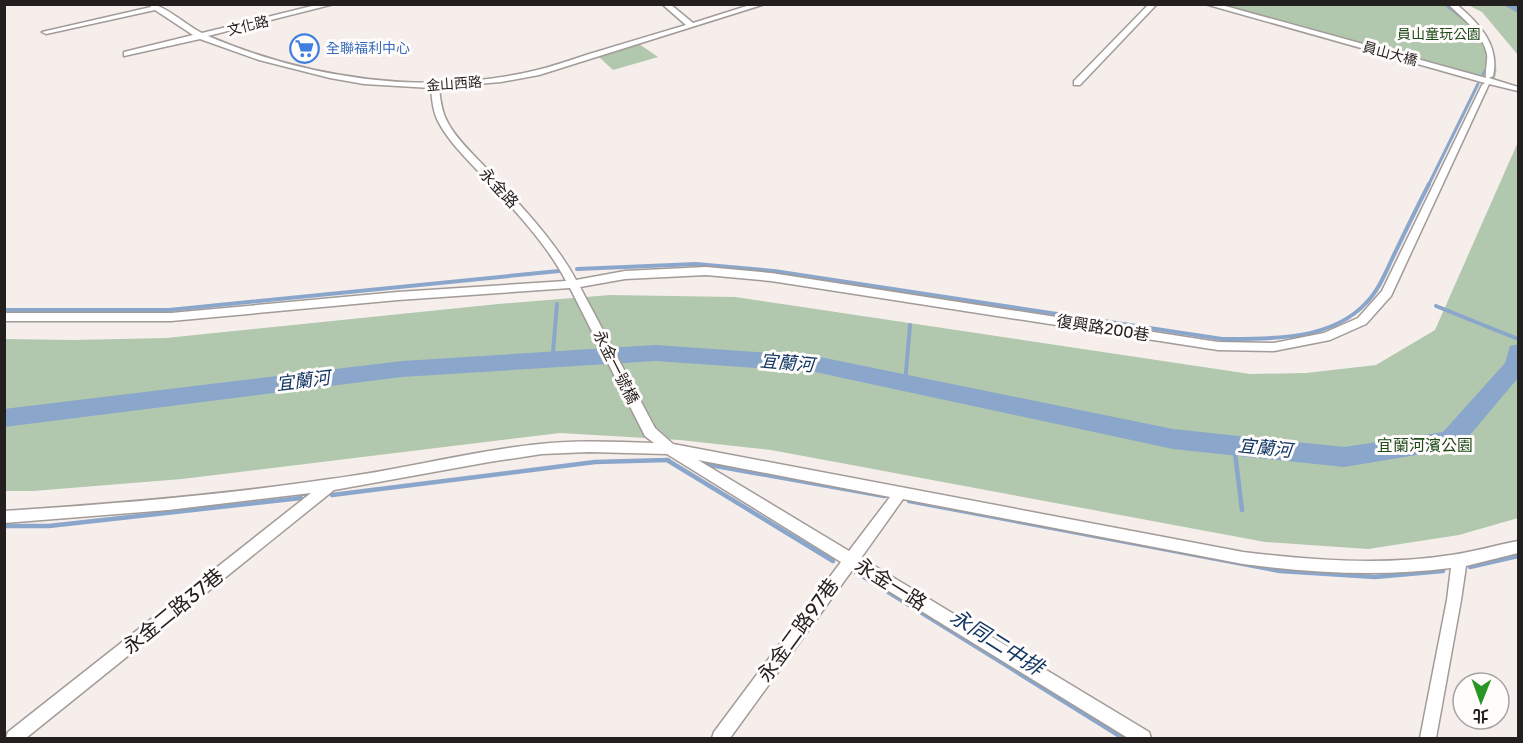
<svg xmlns="http://www.w3.org/2000/svg" width="1523" height="743" font-family="Rubik,'Noto Sans TC',sans-serif">
<style>
.green{fill:#b1c8ae}
.lines{fill:none;stroke-linecap:round;stroke-linejoin:round}
.stream-far2{stroke:#8aa6cb;stroke-width:3}
.stream-far1{stroke:#8aa6cb;stroke-width:4}
.stream{stroke:#8aa6cb;stroke-width:4.5}
.river{fill:#8aa6cb;fill-rule:evenodd}
.street-casing{stroke:#a29b98;stroke-width:3}
.street{fill:#fff;fill-rule:evenodd}
.labels{text-anchor:middle;dominant-baseline:central;stroke-width:6;stroke-linejoin:round;paint-order:stroke}
.far-street-label{font-size:14px;fill:#221f1e;stroke:#fffcfb}
.far-park-label{font-size:14px;fill:#1d4919;stroke:#fffcfb}
.far-shop-label{font-size:14px;fill:#366cbe;stroke:#fffcfb;text-anchor:start}
.street-label{font-size:16px;fill:#221f1e;stroke:#fffcfb}
.park-label{font-size:16px;fill:#1d4919;stroke:#fffcfb}
.water-label{font-size:18px;font-style:italic;fill:#103765;stroke:#fffcfb}
.near-street-label{font-size:20px;fill:#221f1e;stroke:#fffcfb}
.near-water-label{font-size:21px;font-style:italic;fill:#103765;stroke:#fffcfb}
</style>
<rect width="100%" height="100%" fill="#f5eeeb"/>
<g class="green">
<path d="M 1219,5 L 1450,5 C 1469,19 1506,54 1494,80 Z"/>
<polygon points="1468,5 1518,5 1518,55 1482,12"/>
<polygon points="639,44 658,57 613,70 598,56"/>
<polygon points="1518,142 1518,518 1459,535 1368,549 1265,542 771,450 680,440 560,433 182,479 33,491 5,491 5,339 73,340 166,338 498,304 610,295 735,297 1250,374 1306,373 1376,365 1435,330"/>
</g>
<g class="lines">
<g class="stream-far2">
<polyline points="1445,4 1468,22"/>
<polyline points="1473,28 1484,44"/>
<polyline points="1483,74 1489,66"/>
<polyline points="1428,186 1478,84"/>
</g>
<g class="stream-far1">
<path d="M 577,269 L 696,264 L 774,271 L 1222,339 C 1269,339 1331,341 1366,303 C 1378,291 1385,274 1392,259 C 1404,234 1416,209 1429,184"/>
<polyline points="1436,306 1518,339"/>
<polyline points="4,310 169,310 559,271"/>
<polyline points="553,352 557,304"/>
<polyline points="905,383 910,325"/>
</g>
<g class="stream">
<polyline points="1234,445 1242,510"/>
<polyline points="667,460 833,561"/>
<polyline points="699,463 884,496"/>
<polyline points="332,495 595,462 668,460"/>
<polyline points="909,501 1280,571 1375,577 1443,571"/>
<polyline points="4,526 49,526 301,498"/>
<polyline points="1470,567 1518,556"/>
<polyline points="856,572 1123,738"/>
</g>
<g class="river">
<polygon points="1502,4 1518,4 1518,13"/>
<polygon points="1518,344 1518,378 1459,448 1344,467 1173,449 815,372 655,361 402,377 4,427 4,409 402,361 655,345 815,356 1173,429 1344,447 1443,432 1505,363 1510,346"/>
</g>
<defs>
<g id="street">
<path d="M 149,4 C 164,4 187,26 202,33 L 320,4 L 334,4 L 208,36 C 309,79 426,96 533,71 C 551,67 568,61 586,55 C 619,45 652,35 686,25 L 662,4 L 670,4 L 693,23 L 753,4 L 765,4 L 539,75 L 501,82 L 439,87 C 440,99 442,113 448,123 C 457,140 474,155 487,169 C 518,203 554,239 576,280 L 625,271 L 706,267 L 771,273 L 1218,342 L 1274,343 L 1324,333 L 1358,318 L 1382,291 L 1482,85 L 1485,83 L 1205,4 L 1218,4 L 1486,78 C 1485,70 1488,62 1487,54 C 1482,32 1463,19 1448,4 L 1456,4 C 1479,23 1500,45 1493,76 L 1489,78 L 1518,87 L 1518,91 L 1489,84 L 1391,296 L 1366,324 L 1330,340 L 1274,351 L 1218,350 L 771,281 L 706,275 L 625,279 L 580,287 L 655,428 L 673,444 L 1243,552 C 1312,560 1382,566 1451,555 C 1474,552 1496,545 1518,541 L 1518,553 L 1466,566 L 1461,600 L 1436,738 L 1420,738 L 1447,600 L 1451,568 C 1381,577 1313,573 1243,564 L 903,499 L 861,558 L 1149,732 L 1151,738 L 1128,738 L 853,569 L 730,738 L 712,738 L 714,732 L 841,562 L 667,454 L 589,452 L 542,454 L 489,462 L 334,490 L 26,738 L 6,738 L 8,732 L 311,493 L 168,510 L 4,523 L 4,511 C 113,504 222,495 330,479 C 401,470 470,451 540,444 C 578,440 616,442 654,443 L 645,436 L 570,288 L 398,300 L 171,321 L 4,321 L 4,313 L 171,313 L 398,292 L 566,281 C 546,242 507,202 477,170 C 464,156 448,140 439,123 C 433,113 432,99 431,88 L 364,84 L 330,78 L 259,60 L 200,39 L 124,56 L 124,52 L 193,35 L 155,10 L 46,34 L 42,32 L 151,7 ZM 698,460 L 890,497 L 849,551 Z"/>
<polygon points="1149,4 1157,4 1080,85 1074,85 1074,81"/>
</g>
</defs>
<use href="#street" class="street-casing"/>
<use href="#street" class="street"/>
</g>
<defs>
<symbol id="supermarket-ring" viewBox="-11 -11 22 22"><circle r="9.5" fill="#fffcfb" stroke="#3f7fe0" stroke-width="1.5"/><path d="M-6-5.5h2.5l.6 2H6L4.5 2H-2.5L-4.4-4H-6ZM-1.5 3.2a1.3 1.3 0 1 0 .1 0ZM3 3.2a1.3 1.3 0 1 0 .1 0Z" fill="#3f7fe0"/></symbol>
</defs>
<g fill-rule="evenodd">
<use href="#supermarket-ring" x="288" y="32" width="33" height="33"/>
</g>
<g class="labels">
<g class="far-street-label">
<text transform="translate(248 26) rotate(-14)">文化路</text>
<text transform="translate(1390 54) rotate(15)">員山大橋</text>
<text transform="translate(454 84) rotate(-4)">金山西路</text>
</g>
<g class="far-park-label">
<text x="1439" y="34">員山童玩公園</text>
</g>
<g class="far-shop-label">
<text x="326" y="48">全聯福利中心</text>
</g>
<g class="street-label">
<text transform="translate(499 188) rotate(47)">永金路</text>
<text transform="translate(1103 328) rotate(9)">復興路200巷</text>
<text transform="translate(616 367) rotate(63)">永金一號橋</text>
</g>
<g class="park-label">
<text x="1425" y="445">宜蘭河濱公園</text>
</g>
<g class="water-label">
<text transform="translate(787 363) rotate(5)">宜蘭河</text>
<text transform="translate(303 381) rotate(-7)">宜蘭河</text>
<text transform="translate(1265 448) rotate(6)">宜蘭河</text>
</g>
<g class="near-street-label">
<text transform="translate(891 584) rotate(32)">永金一路</text>
<text transform="translate(173 611) rotate(-39)">永金二路37巷</text>
<text transform="translate(798 630) rotate(-54)">永金二路97巷</text>
</g>
<g class="near-water-label">
<text transform="translate(997 642) rotate(32)">永同二中排</text>
</g>
</g>
<rect width="1523" height="743" fill="none" stroke="#221f1e" stroke-width="12"/>
<g transform="translate(1481 701) rotate(181)"><circle r="28" fill="#fffcfb" stroke="#a7a4a3" stroke-width="1.5"/>
<path d="M0-4.5L10 22L0 15L-10 22Z" fill="#279623"/>
<text y="-9" font-size="16" font-weight="bold" text-anchor="middle" fill="#221f1e">北</text>
</g>
</svg>
